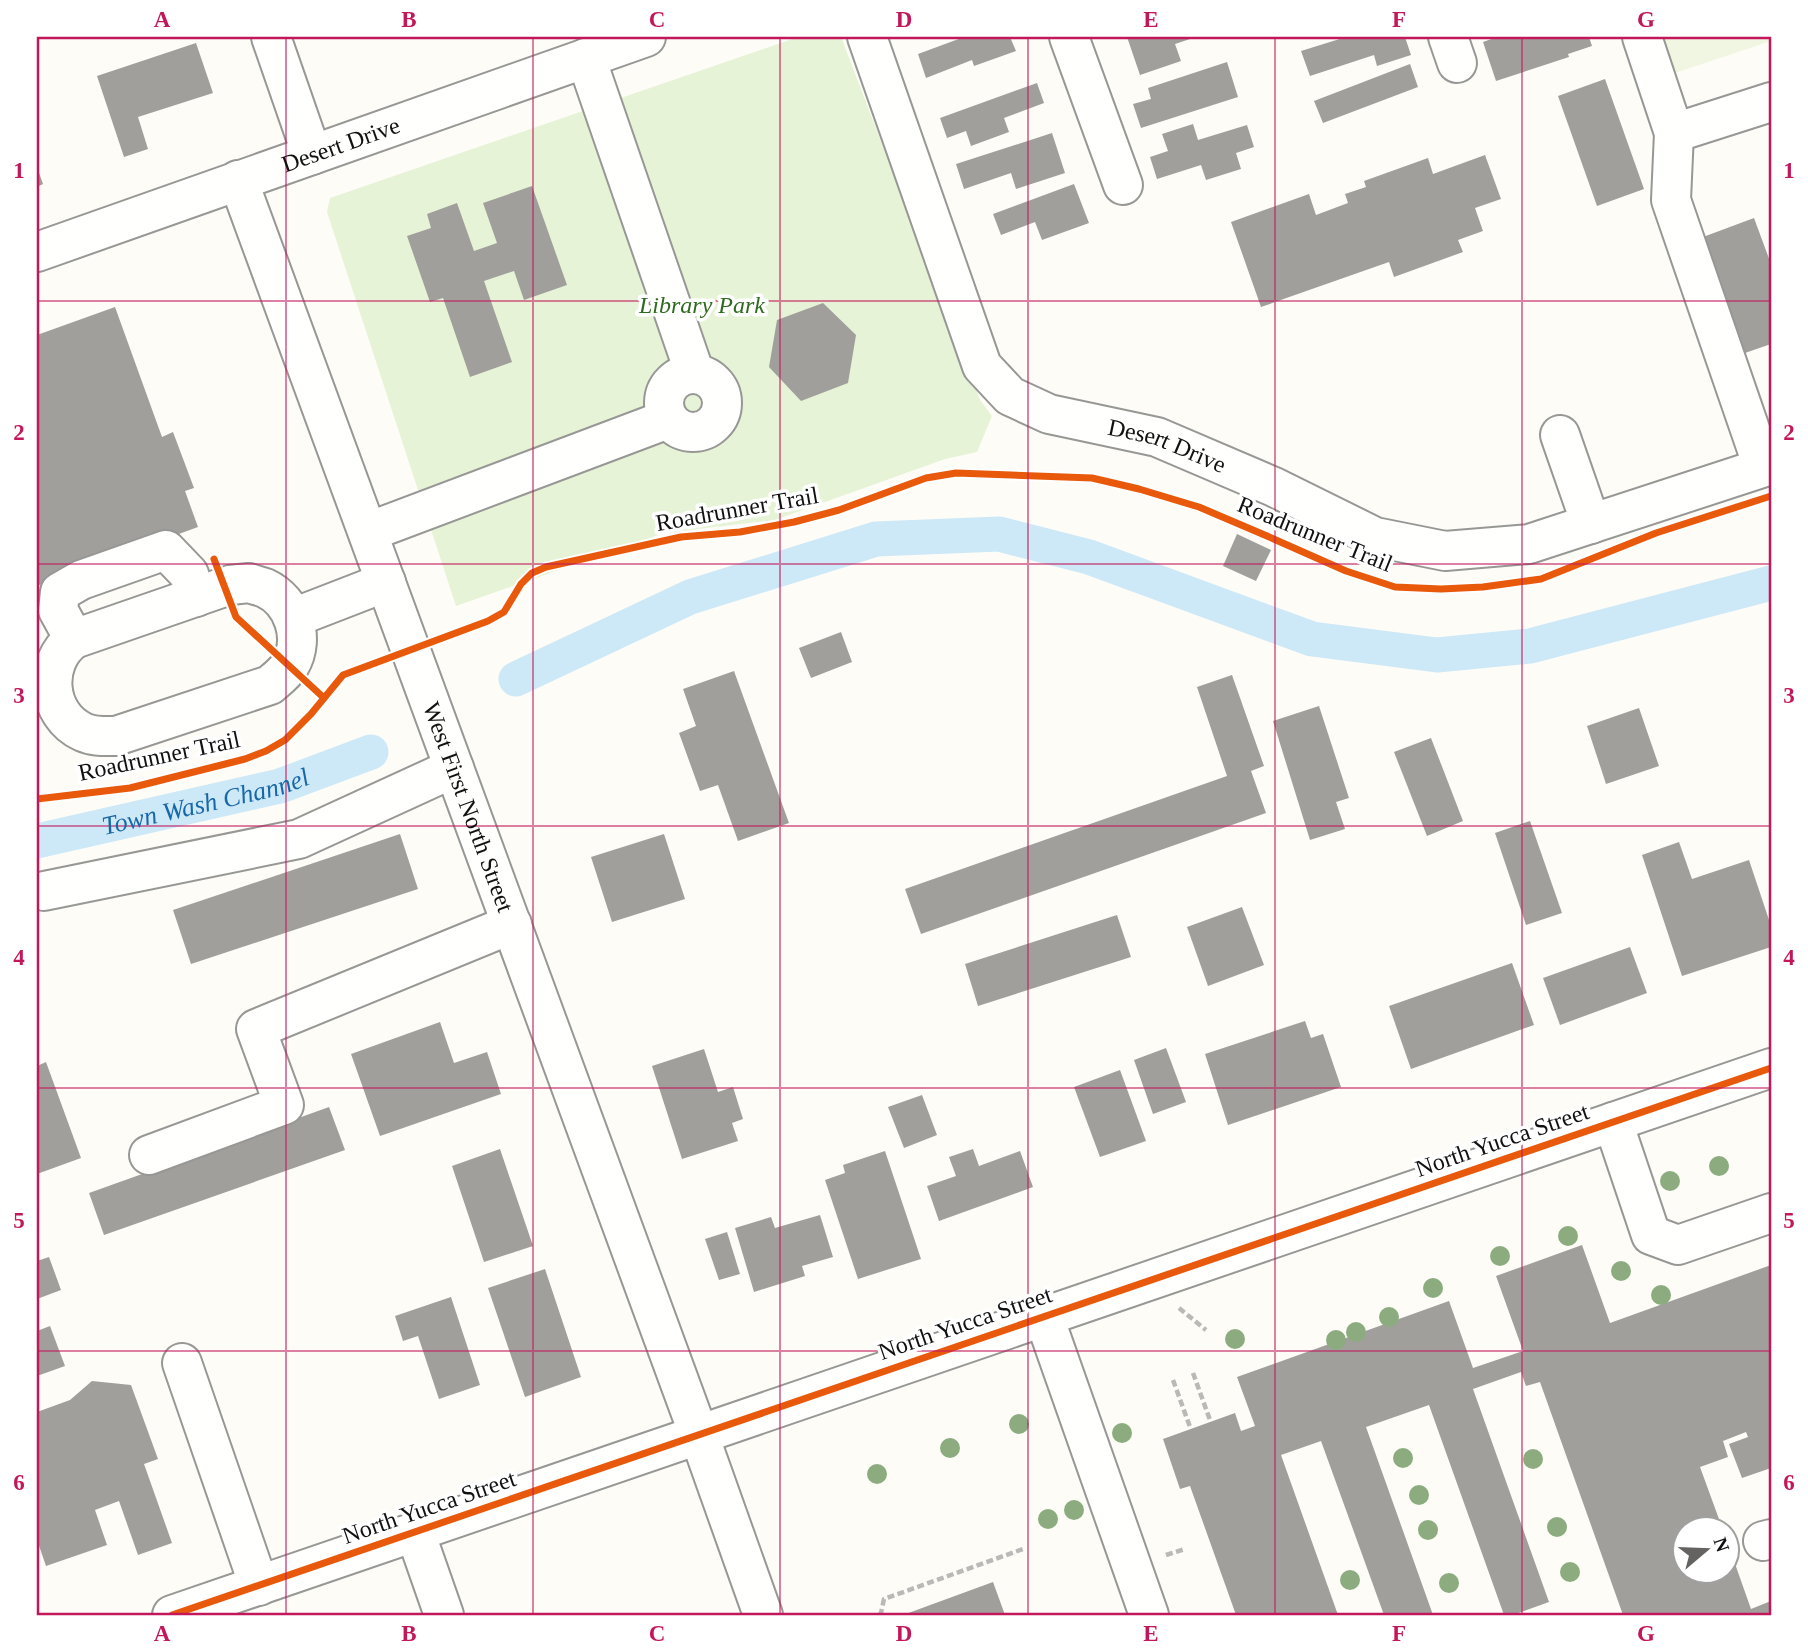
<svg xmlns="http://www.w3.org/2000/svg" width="1808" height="1652" font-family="'Times New Roman',serif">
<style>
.green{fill:#e7f3d7}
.pitch{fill:#f0f6e1}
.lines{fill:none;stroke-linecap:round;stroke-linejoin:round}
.canal{stroke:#cde8f7;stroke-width:35}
.building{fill:#a19f9c}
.minor-casing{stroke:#979795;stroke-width:42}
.path{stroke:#b9b9b8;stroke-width:4.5;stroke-dasharray:7 3.5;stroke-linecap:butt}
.minor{stroke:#fffffe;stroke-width:38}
.cycleway-casing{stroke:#fff;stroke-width:11}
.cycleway{stroke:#e8590c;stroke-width:7}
.tree{fill:#8cac80}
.grid{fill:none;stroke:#c2185b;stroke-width:2;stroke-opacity:0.55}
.labels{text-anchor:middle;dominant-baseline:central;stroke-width:7;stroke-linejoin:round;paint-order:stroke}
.street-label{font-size:24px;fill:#111;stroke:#fff}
.park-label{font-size:24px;font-style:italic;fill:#2f6b1f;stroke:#fff}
.water-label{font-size:26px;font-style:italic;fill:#1768a6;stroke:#fff}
.neatline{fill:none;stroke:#c2185b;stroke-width:2.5}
.grid-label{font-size:23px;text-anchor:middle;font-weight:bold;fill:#c2185b}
</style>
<rect width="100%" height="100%" fill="#fdfcf7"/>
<polygon class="green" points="798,37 841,37 980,400 992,416 977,452 945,459 775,520 664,533 456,606 327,212 330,198"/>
<polygon class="pitch" points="1663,37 1771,37 1771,41 1675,73"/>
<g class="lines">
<g class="canal">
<polyline points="516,679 690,597 876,539 999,534 1089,557 1312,639 1437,655 1530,646 1771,583"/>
<path id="s1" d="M 37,841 L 280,786 L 371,752"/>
</g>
</g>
<g class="building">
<polygon points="964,37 1010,37 1016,51 974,66 972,60 926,78 918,54"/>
<polygon points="1127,37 1196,37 1175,44 1181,61 1140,75"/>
<polygon points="1346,37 1405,37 1411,55 1377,66 1374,55 1310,76 1301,51"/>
<polygon points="1497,37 1589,37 1592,46 1568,54 1569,57 1496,81 1483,42"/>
<polygon points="196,43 213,93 138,117 148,149 124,157 97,76"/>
<polygon points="1227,62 1238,97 1141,128 1133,104 1151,99 1148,88"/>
<polygon points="1410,64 1418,87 1323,123 1314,101"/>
<polygon points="1605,79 1644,189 1597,206 1558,96"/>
<polygon points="1037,83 1044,103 1004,118 1009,132 971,146 966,131 947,138 940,118"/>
<polygon points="1193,124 1198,140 1247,125 1254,147 1236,153 1241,169 1206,180 1201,165 1157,179 1150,157 1168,151 1162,134"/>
<polygon points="1052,133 1065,173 1016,189 1011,173 964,189 956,164"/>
<polygon points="1485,155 1501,199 1475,208 1483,231 1458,240 1463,252 1394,277 1389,262 1261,307 1231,222 1309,194 1316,215 1348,203 1345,194 1366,187 1364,181 1428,158 1433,174"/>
<polygon points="37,167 43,184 37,187"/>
<polygon points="1074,184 1089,223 1042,240 1035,222 1001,235 993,214"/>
<polygon points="532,186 567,285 524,300 514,271 484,281 512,362 470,377 443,298 430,302 407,236 431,228 427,214 457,203 474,251 497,243 483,203"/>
<polygon points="1754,218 1771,264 1771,344 1745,353 1703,237"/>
<polygon points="823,303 856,335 848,383 801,401 769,367 777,320"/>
<polygon points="115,307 162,437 173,432 194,488 185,491 198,527 39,585 37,578 37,335"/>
<polygon points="1237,534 1271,550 1256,581 1223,566"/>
<polygon points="841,632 852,662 811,678 799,648"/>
<polygon points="734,671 789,823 738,841 718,785 700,791 679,733 696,726 683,689"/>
<polygon points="1232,675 1264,766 1251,771 1266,813 921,934 905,889 1227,776 1197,687"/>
<polygon points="1319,706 1349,798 1336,802 1345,829 1310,840 1273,721"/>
<polygon points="1639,708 1659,766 1606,784 1587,726"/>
<polygon points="1431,738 1463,821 1427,836 1394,752"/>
<polygon points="1530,821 1562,913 1526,925 1495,833"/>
<polygon points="400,834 418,889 191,964 173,910"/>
<polygon points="664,834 685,899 612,922 591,857"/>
<polygon points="1679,842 1692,879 1749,860 1771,926 1771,947 1682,976 1642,855"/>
<polygon points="1242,907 1264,965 1208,986 1187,927"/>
<polygon points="1117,915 1131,957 978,1006 965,964"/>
<polygon points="1630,947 1647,993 1560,1025 1543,978"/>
<polygon points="1512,963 1534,1025 1411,1069 1389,1006"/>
<polygon points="1305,1021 1311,1038 1323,1034 1341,1087 1228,1125 1205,1054"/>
<polygon points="440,1022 454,1063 487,1052 501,1094 380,1136 351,1054"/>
<polygon points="1166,1048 1186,1102 1153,1114 1134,1060"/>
<polygon points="704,1049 718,1092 733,1087 743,1119 732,1123 738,1141 682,1159 652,1066"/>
<polygon points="46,1062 81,1158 37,1174 37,1066"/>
<polygon points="1120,1070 1146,1141 1100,1157 1074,1087"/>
<polygon points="922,1095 937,1135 904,1148 888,1107"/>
<polygon points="329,1107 345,1150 104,1235 89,1193"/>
<polygon points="500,1149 533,1246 484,1262 452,1166"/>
<polygon points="973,1149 979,1166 1020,1151 1033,1187 939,1221 927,1186 956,1176 949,1157"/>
<polygon points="885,1151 921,1259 858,1279 825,1180 845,1173 843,1165"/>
<polygon points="820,1215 833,1257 802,1266 805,1276 754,1292 735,1228 771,1217 775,1228"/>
<polygon points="727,1232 740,1274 719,1280 705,1239"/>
<polygon points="1582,1245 1610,1323 1771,1265 1771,1468 1742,1478 1729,1444 1748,1437 1746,1432 1723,1441 1728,1457 1700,1467 1723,1530 1686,1530 1686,1572 1728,1572 1728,1544 1751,1609 1771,1601 1771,1615 1623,1615 1540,1382 1526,1386 1521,1372 1473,1389 1549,1602 1513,1615 1504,1615 1429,1405 1366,1427 1433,1615 1384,1615 1321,1441 1281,1455 1338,1615 1236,1615 1190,1486 1180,1489 1163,1439 1235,1413 1241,1431 1255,1426 1237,1377 1449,1301 1473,1368 1523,1351 1496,1276"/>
<polygon points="49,1257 61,1290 37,1299 37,1261"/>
<polygon points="545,1269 581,1377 525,1397 488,1288"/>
<polygon points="451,1297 480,1385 439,1399 418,1336 403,1341 395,1316"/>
<polygon points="50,1326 65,1366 37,1376 37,1331"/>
<polygon points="92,1381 131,1385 158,1459 144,1464 172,1543 138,1555 119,1501 95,1510 107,1545 46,1566 37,1540 37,1412 70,1400"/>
<polygon points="993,1582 1005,1615 903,1615"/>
</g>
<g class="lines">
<defs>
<g id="minor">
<polyline points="271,37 312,155"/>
<path id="s2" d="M 867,37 L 982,366 L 1010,396 L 1049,414 L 1157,437 L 1274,487 L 1375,537 L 1445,551 L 1529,544 L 1771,465"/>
<polyline points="1069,37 1123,185"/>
<polyline points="1448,37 1457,63"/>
<polyline points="1642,37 1674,133 1671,200 1763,467"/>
<polyline points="586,58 695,374"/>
<polyline points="1674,133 1771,102"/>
<path id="s3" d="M 238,180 L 699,1435 L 763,1615"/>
<path id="s4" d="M 37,252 L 646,37"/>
<circle cx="693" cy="403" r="29"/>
<polyline points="1560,435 1591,524"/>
<polyline points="368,532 668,419"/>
<path d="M 249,583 C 254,585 260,586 265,588 C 293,601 306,638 290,665 C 285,673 277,679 270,685 L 116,736 C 104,736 94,737 83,732 C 46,715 42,662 74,639 L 230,585 Z"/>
<polyline points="293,618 386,582"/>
<polyline points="74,639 58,610 60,592 81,580 166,550 189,574 196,597"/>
<polyline points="44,891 299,839 454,768"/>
<polyline points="1613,1122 1651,1235 1678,1245 1771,1213"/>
<polyline points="149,1155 284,1105 256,1029 512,924"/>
<polyline points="1044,1317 1149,1615"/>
<polyline points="182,1363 259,1586"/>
<polyline points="415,1532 444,1615"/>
<polyline points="1763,1541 1771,1539"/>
<polyline points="172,1615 1771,1068"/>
</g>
</defs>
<use href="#minor" class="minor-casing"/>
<g class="path">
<polyline points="1179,1308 1206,1330"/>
<polyline points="1193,1373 1210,1420"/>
<polyline points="1173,1380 1190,1427"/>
<polyline points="1166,1555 1185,1549"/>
<polyline points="879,1615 881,1613 884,1599 1023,1549"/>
</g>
<use href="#minor" class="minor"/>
<defs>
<g id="cycleway">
<polyline points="214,559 236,617 324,698"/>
<polyline points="37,799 130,788 245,759 266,751 285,740 311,714 343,675 488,621 504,612 521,584 532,573 546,567 681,537 740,532 794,522 839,510 926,478 956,473 1092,478 1139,489 1199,507 1267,536 1346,571 1395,587 1441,589 1483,587 1541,579 1656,533 1771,496"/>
<polyline points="172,1615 1771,1068"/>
</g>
</defs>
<use href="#cycleway" class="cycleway-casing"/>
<use href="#cycleway" class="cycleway"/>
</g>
<g class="tree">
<circle cx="1719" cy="1166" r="10"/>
<circle cx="1670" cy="1181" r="10"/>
<circle cx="1568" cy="1236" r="10"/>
<circle cx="1500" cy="1256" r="10"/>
<circle cx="1621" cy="1271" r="10"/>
<circle cx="1433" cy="1288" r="10"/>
<circle cx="1661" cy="1295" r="10"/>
<circle cx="1389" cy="1317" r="10"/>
<circle cx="1356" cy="1332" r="10"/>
<circle cx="1235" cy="1339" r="10"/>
<circle cx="1336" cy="1340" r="10"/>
<circle cx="1019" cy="1424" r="10"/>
<circle cx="1122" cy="1433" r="10"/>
<circle cx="950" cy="1448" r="10"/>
<circle cx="1403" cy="1458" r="10"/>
<circle cx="1533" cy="1459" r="10"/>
<circle cx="877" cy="1474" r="10"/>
<circle cx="1419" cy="1495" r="10"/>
<circle cx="1074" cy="1510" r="10"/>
<circle cx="1048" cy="1519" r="10"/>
<circle cx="1557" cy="1527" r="10"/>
<circle cx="1428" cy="1530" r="10"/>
<circle cx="1570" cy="1572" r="10"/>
<circle cx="1350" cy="1580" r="10"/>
<circle cx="1449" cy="1583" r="10"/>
</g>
<path class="grid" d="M 286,37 L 286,1615M 533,37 L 533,1615M 780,37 L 780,1615M 1028,37 L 1028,1615M 1275,37 L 1275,1615M 1522,37 L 1522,1615M 37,301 L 1771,301M 37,564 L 1771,564M 37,826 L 1771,826M 37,1088 L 1771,1088M 37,1351 L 1771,1351"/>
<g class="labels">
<g class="street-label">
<text stroke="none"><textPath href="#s4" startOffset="322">Desert Drive</textPath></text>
<text stroke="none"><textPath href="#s2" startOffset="555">Desert Drive</textPath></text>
<text transform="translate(737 509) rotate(-10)">Roadrunner Trail</text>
<text transform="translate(1315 534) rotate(22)">Roadrunner Trail</text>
<text transform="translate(159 756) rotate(-12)">Roadrunner Trail</text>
<text stroke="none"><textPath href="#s3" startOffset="668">West First North Street</textPath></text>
<text transform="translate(1502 1140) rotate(-19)">North Yucca Street</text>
<text transform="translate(965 1323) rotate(-19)">North Yucca Street</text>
<text transform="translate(429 1507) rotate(-19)">North Yucca Street</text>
</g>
<g class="park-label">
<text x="702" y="305">Library Park</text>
</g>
<g class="water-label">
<text stroke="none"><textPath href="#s1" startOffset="173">Town Wash Channel</textPath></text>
</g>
</g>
<rect width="1808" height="1652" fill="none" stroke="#ffffff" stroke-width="77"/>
<g transform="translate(1706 1550) rotate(71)"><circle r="33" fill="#ffffff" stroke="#a0a0a0" stroke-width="2"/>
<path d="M0-5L12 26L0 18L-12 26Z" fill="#646362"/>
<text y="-10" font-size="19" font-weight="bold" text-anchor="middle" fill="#111111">N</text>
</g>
<rect x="38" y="38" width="1732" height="1576" class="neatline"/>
<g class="grid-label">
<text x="162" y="27">A</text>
<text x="409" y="27">B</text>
<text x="657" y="27">C</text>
<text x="904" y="27">D</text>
<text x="1151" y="27">E</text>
<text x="1399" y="27">F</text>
<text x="1646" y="27">G</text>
<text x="19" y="178">1</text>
<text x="1789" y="178">1</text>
<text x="19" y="440">2</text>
<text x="1789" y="440">2</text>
<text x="19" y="703">3</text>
<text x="1789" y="703">3</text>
<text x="19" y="965">4</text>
<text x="1789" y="965">4</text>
<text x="19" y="1228">5</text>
<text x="1789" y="1228">5</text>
<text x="19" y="1490">6</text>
<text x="1789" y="1490">6</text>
<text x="162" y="1641">A</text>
<text x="409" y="1641">B</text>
<text x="657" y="1641">C</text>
<text x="904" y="1641">D</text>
<text x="1151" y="1641">E</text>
<text x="1399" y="1641">F</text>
<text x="1646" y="1641">G</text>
</g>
</svg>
